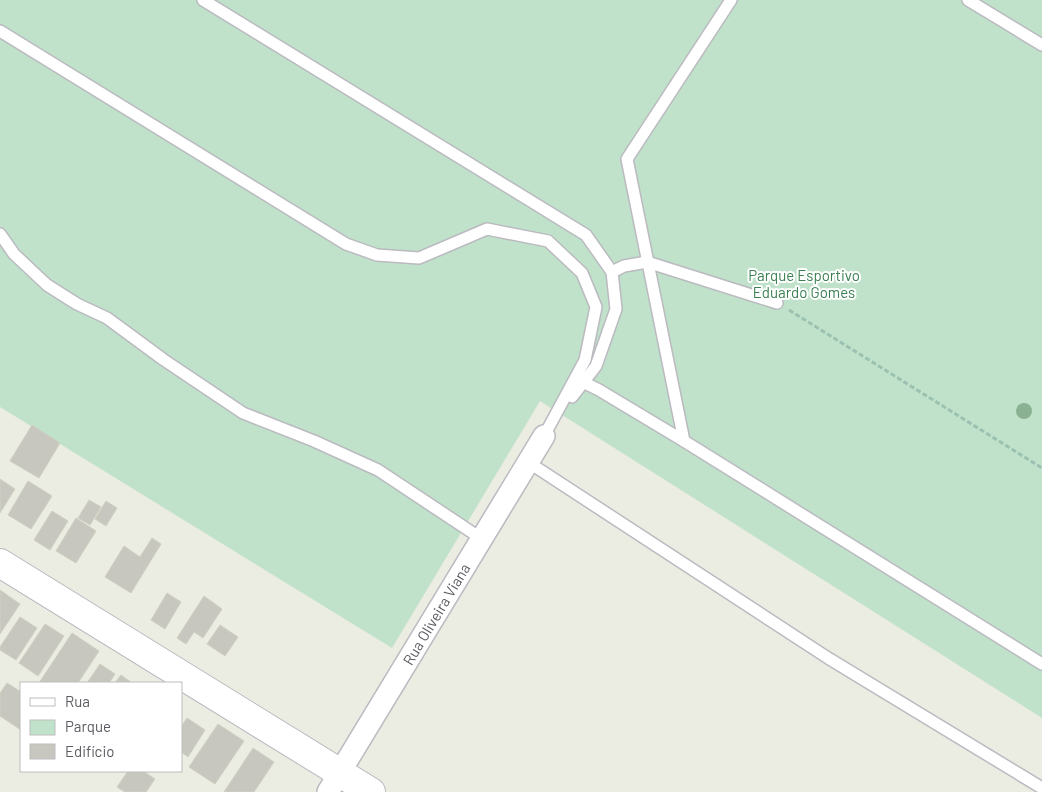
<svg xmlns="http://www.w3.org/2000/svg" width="1042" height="792" font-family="Barlow,sans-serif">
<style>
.green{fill:#c0e2ca}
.building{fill:#c7c7bf;stroke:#d0d0c1}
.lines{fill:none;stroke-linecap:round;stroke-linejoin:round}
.lane-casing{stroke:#babac0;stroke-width:14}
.street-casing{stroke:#babac0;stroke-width:24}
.secondary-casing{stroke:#b8b9bf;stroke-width:30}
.path{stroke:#9bc1b0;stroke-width:3;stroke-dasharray:5 2.5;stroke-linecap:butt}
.lane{stroke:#fff;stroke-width:11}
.street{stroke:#fff;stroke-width:21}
.secondary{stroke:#fff;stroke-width:28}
.tree{fill:#8bb193}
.labels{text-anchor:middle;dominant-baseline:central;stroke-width:4;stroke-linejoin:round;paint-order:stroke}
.park-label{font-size:15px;fill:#3c8052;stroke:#fff}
.street-label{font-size:15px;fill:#5b5c62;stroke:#fff}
</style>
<rect width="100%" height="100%" fill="#ebece2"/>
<polygon class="green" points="0,0 1042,0 1042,718 540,401 392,648 0,407"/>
<g class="building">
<polygon points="32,425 60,443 39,478 10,461"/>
<polygon points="0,479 15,489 0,513"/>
<polygon points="28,481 52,496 31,529 8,515"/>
<polygon points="89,500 101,507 90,525 78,518"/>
<polygon points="106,501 117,508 106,526 95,519"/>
<polygon points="52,511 68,521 50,550 34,540"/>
<polygon points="76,518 96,531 76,563 56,551"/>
<polygon points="152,538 161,544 131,593 105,577 124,546 140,557"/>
<polygon points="0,590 20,604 0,634"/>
<polygon points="167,593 181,602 165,629 151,620"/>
<polygon points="204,596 222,609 203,638 194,632 186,644 177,638"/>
<polygon points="20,617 37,628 16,660 0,650 0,647"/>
<polygon points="45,624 64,636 38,676 19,663"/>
<polygon points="220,625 238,637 225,656 207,644"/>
<polygon points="72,633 99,651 78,683 39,683"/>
<polygon points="100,664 115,674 109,683 87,683"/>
<polygon points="121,675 132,683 115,683"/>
<polygon points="7,683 21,692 21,730 0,716 0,693"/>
<polygon points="187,718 205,730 188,757 181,752 181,727"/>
<polygon points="218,724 244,741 215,784 189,767"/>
<polygon points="253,748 274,762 254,792 224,792"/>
<polygon points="128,771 143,771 155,779 146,792 125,792 117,787"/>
</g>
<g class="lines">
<defs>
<g id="lane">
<polyline points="203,0 586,235 612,272 616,309 596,366 572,397"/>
<polyline points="731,0 627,159 684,441 1042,664"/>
<polyline points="968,0 1042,45"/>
<polyline points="0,31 346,244 377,255 419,258 487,229 548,241 582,273 596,307 585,360 544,436"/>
<polyline points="0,234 14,254 47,285 77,304 107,318 164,360 243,413 314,441 378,470 482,539"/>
<polyline points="612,272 624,266 647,262 777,303"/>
<polyline points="577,379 599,390 684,441"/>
<polyline points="528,462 828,658 1042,788"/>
</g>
<polyline id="street" points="328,792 544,436"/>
<polyline id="secondary" points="0,563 371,792"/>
</defs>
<use href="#lane" class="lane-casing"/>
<use href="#street" class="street-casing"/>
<use href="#secondary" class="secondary-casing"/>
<polyline class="path" points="789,310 1042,468"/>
<use href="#lane" class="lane"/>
<use href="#street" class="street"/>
<use href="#secondary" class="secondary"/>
</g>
<circle class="tree" cx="1024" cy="411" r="8"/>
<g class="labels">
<g class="park-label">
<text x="804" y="275">Parque Esportivo<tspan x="804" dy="17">Eduardo Gomes</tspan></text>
</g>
<g class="street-label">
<text transform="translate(436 614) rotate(-59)">Rua Oliveira Viana</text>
</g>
</g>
<rect x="20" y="682" width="162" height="90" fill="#ffffff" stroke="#bdbec0"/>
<rect x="30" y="698" width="25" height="8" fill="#ffffff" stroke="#bdbec0"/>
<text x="65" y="707" font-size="15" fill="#5b5c62">Rua</text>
<rect x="30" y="720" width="25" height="15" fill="#c0e2ca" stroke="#bdbec0"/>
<text x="65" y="732" font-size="15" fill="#5b5c62">Parque</text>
<rect x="30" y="744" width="25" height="15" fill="#c7c7bf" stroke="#bdbec0"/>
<text x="65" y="757" font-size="15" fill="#5b5c62">Edifício</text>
</svg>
